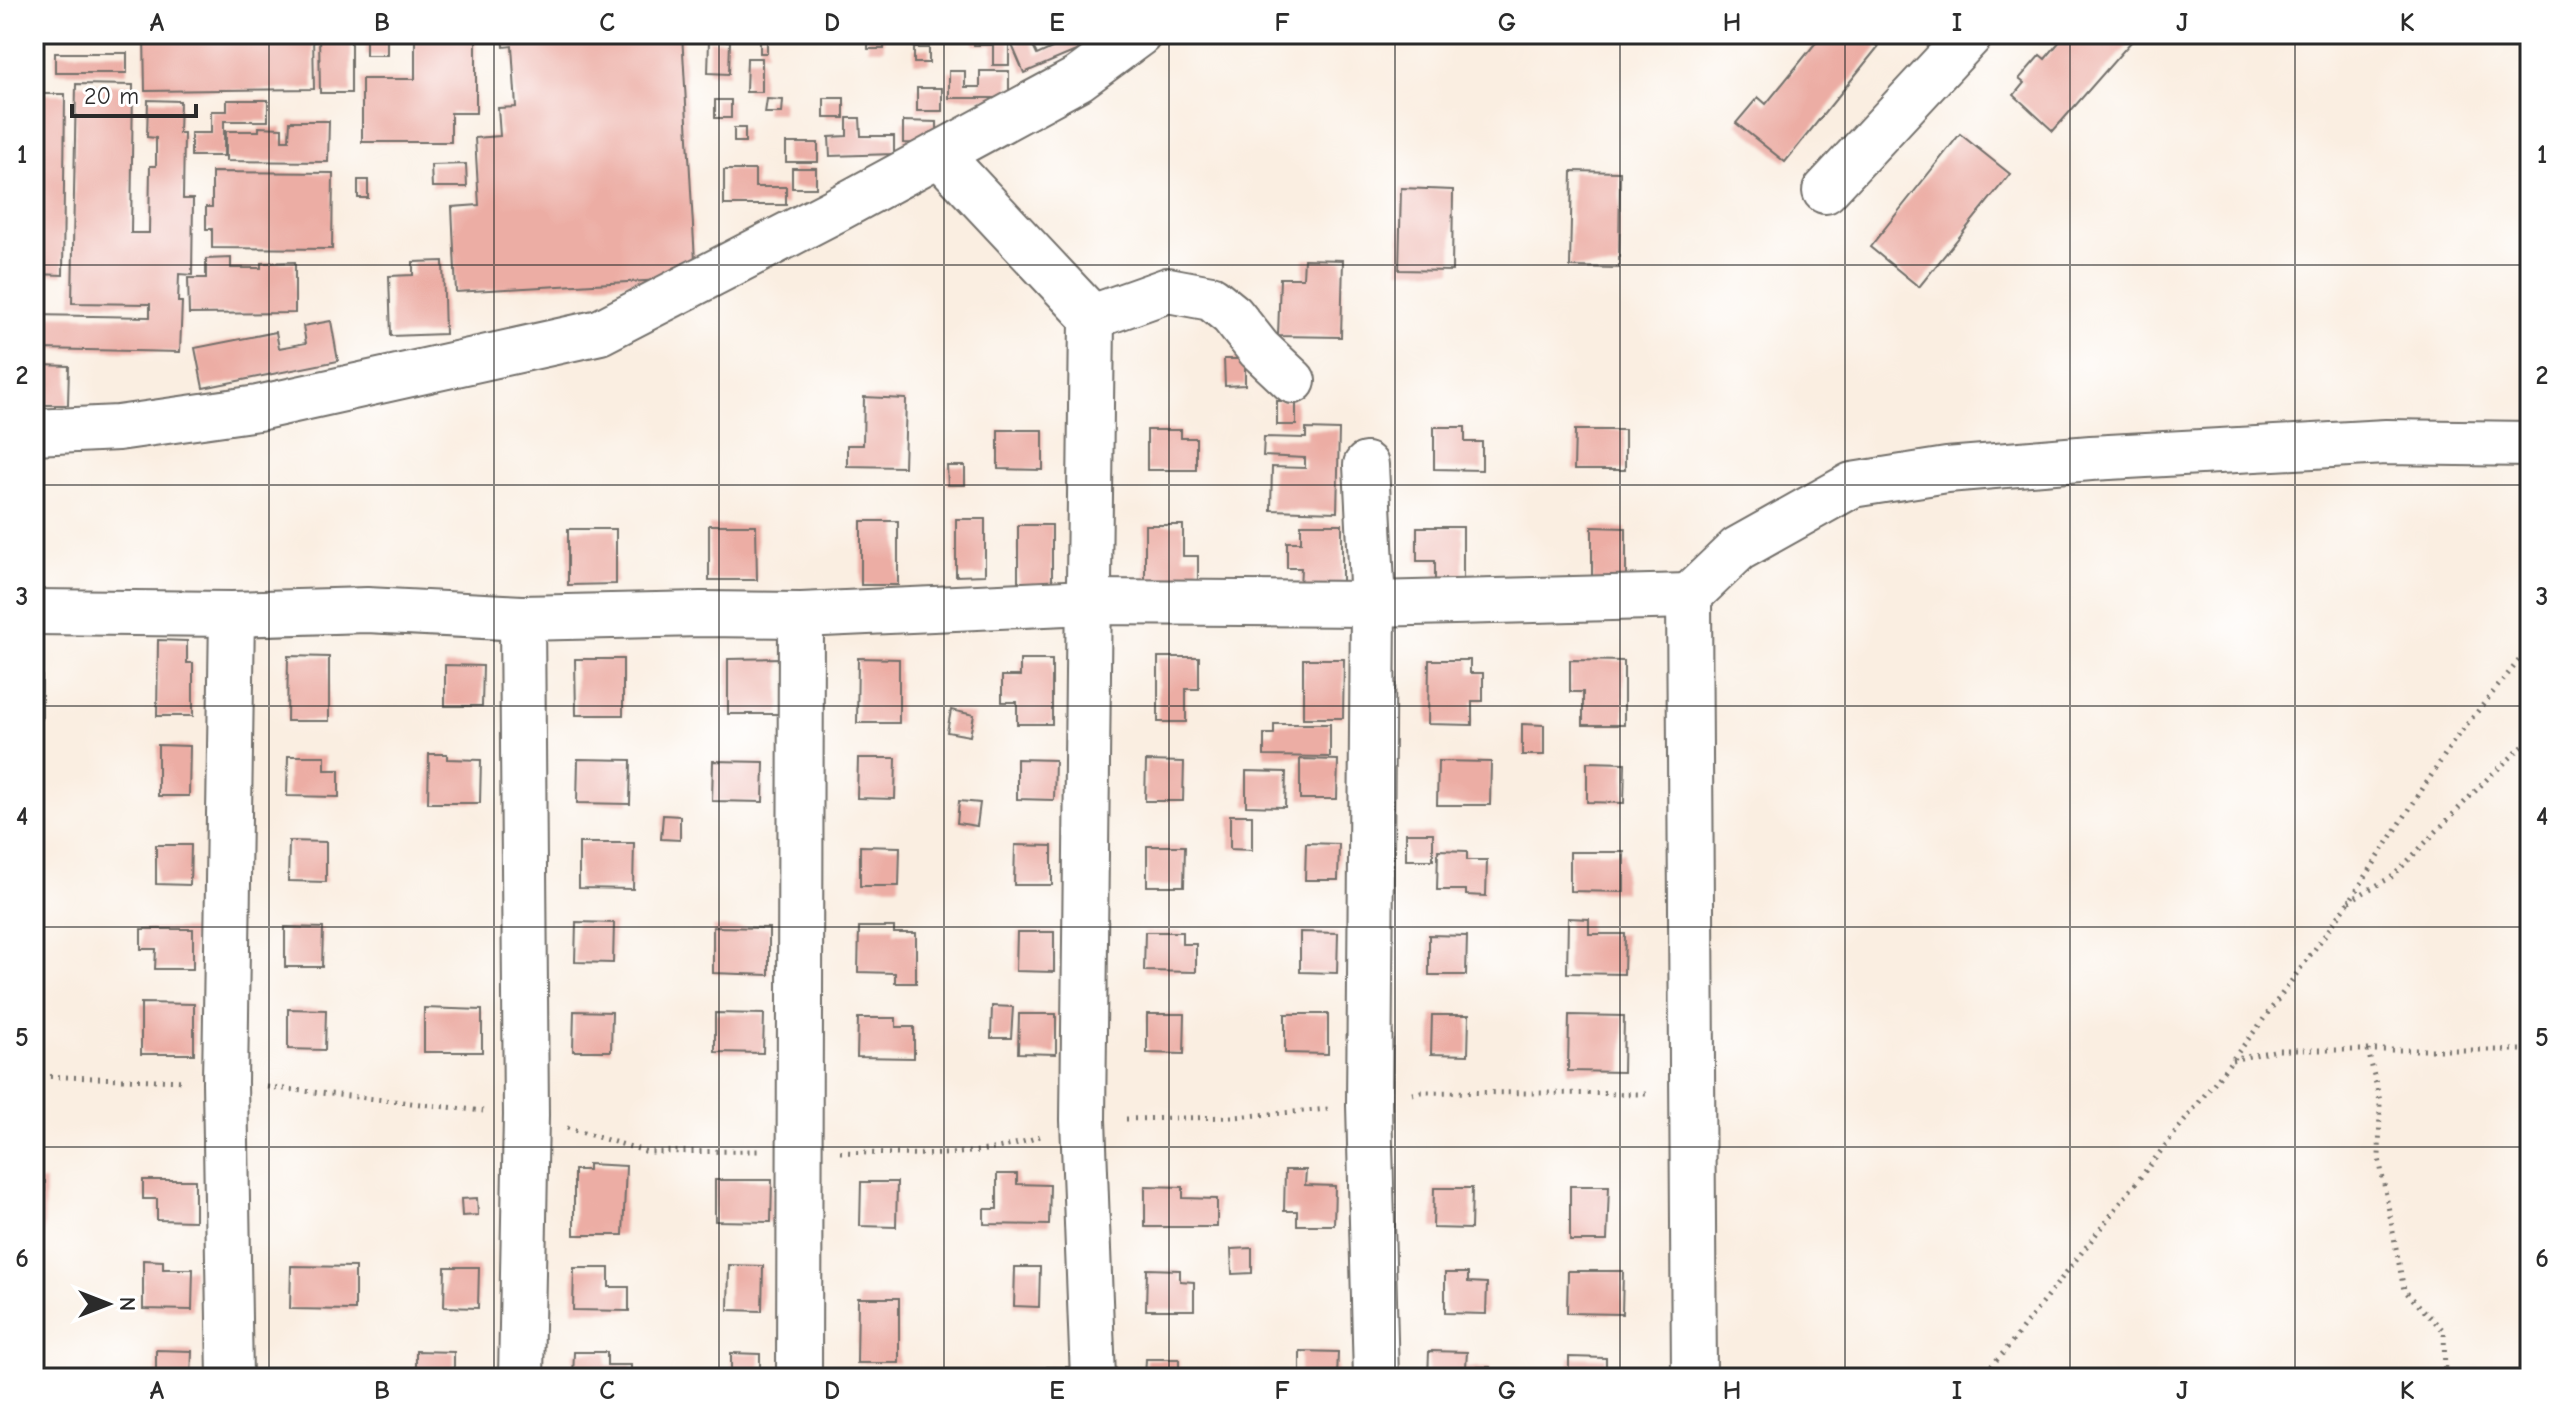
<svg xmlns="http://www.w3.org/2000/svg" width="2564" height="1412" font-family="'Comic Neue',sans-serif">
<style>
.building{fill:#ecada4}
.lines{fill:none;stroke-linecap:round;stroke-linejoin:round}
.minor-casing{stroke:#736f6b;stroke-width:48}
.major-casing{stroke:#736f6b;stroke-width:48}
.path{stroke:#736f6b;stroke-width:5;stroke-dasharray:2 6;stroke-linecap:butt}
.minor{stroke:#fff;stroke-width:44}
.major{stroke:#fff;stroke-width:44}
.grid{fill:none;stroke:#2b2b2b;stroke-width:2;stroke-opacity:0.55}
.neatline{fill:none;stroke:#2b2b2b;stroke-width:3}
.grid-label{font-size:26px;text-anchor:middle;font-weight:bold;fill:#2b2b2b}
</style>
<rect width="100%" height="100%" fill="#fff"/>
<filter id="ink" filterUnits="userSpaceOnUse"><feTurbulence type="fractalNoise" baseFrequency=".0125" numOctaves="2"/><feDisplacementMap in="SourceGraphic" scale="16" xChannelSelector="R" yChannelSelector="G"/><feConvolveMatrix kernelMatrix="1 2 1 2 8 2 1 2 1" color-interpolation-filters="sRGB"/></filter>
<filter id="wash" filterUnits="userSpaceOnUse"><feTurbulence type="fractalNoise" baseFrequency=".006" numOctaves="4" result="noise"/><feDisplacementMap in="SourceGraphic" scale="32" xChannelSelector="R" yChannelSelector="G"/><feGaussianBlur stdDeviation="1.8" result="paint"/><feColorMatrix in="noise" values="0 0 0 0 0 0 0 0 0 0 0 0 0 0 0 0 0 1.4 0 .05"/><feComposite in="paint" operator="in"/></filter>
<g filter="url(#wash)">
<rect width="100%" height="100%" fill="#faeee1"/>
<g id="blocks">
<g class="building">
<polygon points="144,34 313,34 314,89 145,91"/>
<polygon points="319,34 351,34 351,93 320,93"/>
<rect x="366" y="34" width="21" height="21"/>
<polygon points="415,34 476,34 476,113 451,113 451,142 362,142 362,79 415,79"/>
<polygon points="503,34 682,34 696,278 456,292 452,207 479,205 475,138 500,136 498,108 516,107 512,46 504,47"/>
<rect x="868" y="34" width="16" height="15"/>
<polygon points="974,34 1009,34 1009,65 993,65 993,45 974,45"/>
<polygon points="1059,34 1116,34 1024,73 1012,45 1029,38 1037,55 1063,43"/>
<polygon points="1819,34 1863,34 1878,47 1785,162 1736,123 1758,97 1766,104 1818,40 1816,38"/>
<polygon points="2066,34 2138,34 2053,131 2014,95 2024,83 2019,79 2040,55 2045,59"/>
<rect x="34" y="35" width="6" height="36"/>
<rect x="760" y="36" width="7" height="17"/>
<polygon points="709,40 730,41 729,74 708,73"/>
<rect x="914" y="48" width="15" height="15"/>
<rect x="55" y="53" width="72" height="20"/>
<polygon points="747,58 762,58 762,92 746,92"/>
<polygon points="949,71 965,71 965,87 980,87 980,71 1009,71 1009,98 949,98"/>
<polygon points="76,84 133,85 131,233 149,233 150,166 156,166 156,138 147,137 148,100 180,101 179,133 184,133 183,199 193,199 192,275 179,274 178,302 182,302 180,352 41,349 41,365 69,366 68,405 34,405 34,315 150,317 150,304 72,303"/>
<rect x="917" y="88" width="25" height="23"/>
<polygon points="34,94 65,94 63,275 34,274"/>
<rect x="824" y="98" width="20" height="20"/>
<polygon points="767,99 783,100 782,113 765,113"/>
<polygon points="227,100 268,100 268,121 224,121 224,156 191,156 191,133 211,133 211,111 227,111"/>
<rect x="715" y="100" width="16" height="18"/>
<polygon points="847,118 860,118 861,136 894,136 894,154 830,156 829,137 847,136"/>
<polygon points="290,121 329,121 328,162 226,161 226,131 259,131 259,127 282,128 282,140 289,140"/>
<polygon points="903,121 937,122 937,144 903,143"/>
<rect x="734" y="128" width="11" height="14"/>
<polygon points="1960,134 2010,174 1919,287 1870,247"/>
<rect x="786" y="143" width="32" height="19"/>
<polygon points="466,164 467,187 432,187 431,165"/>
<rect x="792" y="168" width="24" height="20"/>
<polygon points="724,170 755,170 755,187 786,187 786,205 724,205"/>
<polygon points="1572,171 1620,172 1619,268 1570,267"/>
<polygon points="212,172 333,173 332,249 212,248 212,229 206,229 206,207 212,207"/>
<rect x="358" y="180" width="10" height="18"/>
<polygon points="1401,188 1453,190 1452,271 1399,270"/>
<polygon points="231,258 231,268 261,268 261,263 295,262 295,313 189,314 188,278 206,278 206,259"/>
<polygon points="1304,259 1343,260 1341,337 1278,336 1280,278 1303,278"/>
<polygon points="443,261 445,334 391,336 389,276 413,275 413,262"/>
<polygon points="331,321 338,361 203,388 195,348 276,332 279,348 306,343 303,326"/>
<polygon points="1224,359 1245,359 1245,385 1225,386"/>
<polygon points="864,397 906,399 904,467 847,466 847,445 863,445"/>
<rect x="1277" y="401" width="19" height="24"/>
<polygon points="1434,427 1465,427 1465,442 1482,442 1482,470 1434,469"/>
<polygon points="1306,429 1339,430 1337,512 1271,510 1272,467 1305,468 1305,458 1263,456 1264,437 1306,438"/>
<polygon points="998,430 1043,430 1043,470 998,469"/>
<polygon points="1147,430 1181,430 1181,438 1196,438 1196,470 1147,470"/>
<polygon points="1575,430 1625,430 1625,470 1574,470"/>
<polygon points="947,466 965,466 965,485 948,485"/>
<polygon points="956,519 985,519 985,575 956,576"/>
<rect x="861" y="521" width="37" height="64"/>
<polygon points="1301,524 1342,524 1342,589 1300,588 1301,568 1287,568 1287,542 1301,542"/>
<polygon points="709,525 756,525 757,580 709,580"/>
<rect x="1018" y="525" width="34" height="64"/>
<polygon points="1145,525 1183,525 1183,556 1198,556 1198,589 1145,589"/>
<polygon points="1417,527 1463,527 1463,592 1435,592 1435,561 1417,561"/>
<polygon points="1592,527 1626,528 1626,592 1592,592"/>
<polygon points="568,529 616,529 616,584 568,585"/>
<polygon points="158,640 187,641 187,663 193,663 193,716 157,716"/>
<rect x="34" y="655" width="8" height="64"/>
<polygon points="288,656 329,657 329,721 287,721"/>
<polygon points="1158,657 1199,657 1199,689 1186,689 1186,722 1158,722"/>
<polygon points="780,658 780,714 728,714 728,659"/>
<polygon points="858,658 899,659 899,723 857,723"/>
<polygon points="575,659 623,659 623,715 576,715"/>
<polygon points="1303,659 1344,659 1343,718 1303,718"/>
<polygon points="1020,660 1052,660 1052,724 1017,724 1017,702 1002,702 1002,676 1020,676"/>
<polygon points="1429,660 1470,660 1470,673 1483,673 1483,701 1472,701 1472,725 1428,724"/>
<polygon points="1570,660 1624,661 1624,725 1583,725 1583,692 1570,692"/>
<polygon points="445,665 483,666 482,706 445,706"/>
<polygon points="951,710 974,715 970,736 947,732"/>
<polygon points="1274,724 1330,724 1330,757 1264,756 1264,734 1274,734"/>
<polygon points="1522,724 1544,725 1544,755 1522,755"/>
<polygon points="158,745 190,746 189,796 158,796"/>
<polygon points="429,754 447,754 447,759 481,760 480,803 428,803"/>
<polygon points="288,756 325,756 325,770 339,770 339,797 287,796"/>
<rect x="34" y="757" width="8" height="40"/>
<polygon points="858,758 896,758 895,799 857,798"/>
<polygon points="578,759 631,760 630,804 577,803"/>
<polygon points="1017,759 1055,760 1054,800 1017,799"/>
<polygon points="1300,759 1338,760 1337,799 1300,799"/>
<polygon points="713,761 764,762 763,802 712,801"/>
<polygon points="1146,761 1184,762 1183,801 1145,801"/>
<polygon points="1438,761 1491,762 1490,805 1437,805"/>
<polygon points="1587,762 1625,763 1624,803 1587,802"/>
<polygon points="1246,771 1286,772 1285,807 1246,806"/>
<polygon points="959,801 980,803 977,826 957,823"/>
<polygon points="663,815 680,816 680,840 661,839"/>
<polygon points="1230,815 1252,815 1252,850 1230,849"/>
<rect x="1406" y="833" width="27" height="27"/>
<polygon points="34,838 39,838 38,878 34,878"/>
<polygon points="289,841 326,842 326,882 288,881"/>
<polygon points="579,843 634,843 633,889 579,888"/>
<polygon points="1306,843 1339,844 1338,880 1305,880"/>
<polygon points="156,845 191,845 190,885 156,884"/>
<polygon points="1015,845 1052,846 1052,885 1014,885"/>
<polygon points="860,846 900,847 899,886 860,886"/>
<polygon points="1147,846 1185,846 1184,886 1147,886"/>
<polygon points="1438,850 1467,851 1467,860 1487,860 1486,896 1466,895 1466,890 1437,890"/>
<polygon points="1570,852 1624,852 1624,892 1570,891"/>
<polygon points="1568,918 1589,919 1589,934 1625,934 1624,974 1567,973"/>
<polygon points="576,922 614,923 613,963 575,962"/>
<rect x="34" y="927" width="3" height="43"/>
<polygon points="285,927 323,928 322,967 285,967"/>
<polygon points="713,927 769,928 769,975 713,973"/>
<polygon points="859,927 894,927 894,933 916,933 916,983 895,983 895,973 858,972"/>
<polygon points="141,929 193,929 193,969 155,969 156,949 141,949"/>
<polygon points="1017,932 1054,932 1054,972 1016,971"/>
<polygon points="1145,932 1182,932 1182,944 1196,944 1196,972 1144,971"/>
<polygon points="1300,932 1338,933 1337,973 1300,972"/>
<polygon points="1429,935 1467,936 1466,975 1429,975"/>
<polygon points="141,1003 194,1004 194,1054 141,1054"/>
<polygon points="992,1006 1013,1007 1011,1038 991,1038"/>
<polygon points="424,1008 482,1010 482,1052 424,1052"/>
<polygon points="288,1009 326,1010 325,1050 288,1049"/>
<polygon points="574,1011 612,1012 611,1051 573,1051"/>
<polygon points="715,1013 764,1014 763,1053 715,1052"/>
<polygon points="1019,1014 1056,1014 1056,1054 1018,1053"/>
<polygon points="1147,1014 1185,1014 1184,1054 1147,1053"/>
<polygon points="1285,1014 1328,1014 1328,1054 1285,1053"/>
<polygon points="1432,1015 1469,1015 1468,1055 1431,1054"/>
<polygon points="1569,1015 1624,1016 1623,1072 1568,1071"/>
<polygon points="858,1018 896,1018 896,1027 914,1027 914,1058 857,1057"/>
<polygon points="588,1164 626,1166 623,1235 574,1235 574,1170 588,1170"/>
<polygon points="1285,1170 1306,1170 1305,1185 1335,1186 1334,1225 1297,1225 1297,1211 1284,1211"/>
<polygon points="997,1174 1017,1174 1017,1184 1050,1185 1049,1225 984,1224 984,1209 997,1209"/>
<polygon points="143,1180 195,1180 195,1221 157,1220 157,1199 143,1199"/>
<polygon points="715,1180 772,1180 771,1222 715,1221"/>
<polygon points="34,1181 45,1181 44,1241 34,1241"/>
<polygon points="861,1182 897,1182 896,1227 860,1226"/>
<polygon points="1145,1186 1183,1187 1183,1198 1217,1199 1217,1227 1145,1227"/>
<polygon points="1570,1186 1609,1186 1607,1241 1570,1241"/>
<polygon points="1434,1188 1472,1188 1471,1229 1433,1228"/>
<polygon points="477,1198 478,1215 462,1216 461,1199"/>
<polygon points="1252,1248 1252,1273 1232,1274 1231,1249"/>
<polygon points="143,1260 163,1261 163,1269 193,1269 192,1310 143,1309"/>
<polygon points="729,1265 763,1266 762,1311 728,1310"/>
<polygon points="291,1266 355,1267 355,1310 290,1309"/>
<polygon points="445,1267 479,1267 478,1308 444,1307"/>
<polygon points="1015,1267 1040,1267 1039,1307 1014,1306"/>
<polygon points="574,1268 609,1268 609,1287 629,1287 629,1311 573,1310"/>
<polygon points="1147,1269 1180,1270 1180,1281 1194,1282 1194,1310 1146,1310"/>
<polygon points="1568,1271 1623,1271 1622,1314 1567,1313"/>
<polygon points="1445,1273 1468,1273 1468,1282 1487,1283 1486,1314 1445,1313"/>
<polygon points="858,1298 899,1298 899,1363 857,1363"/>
<polygon points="156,1350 192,1351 191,1378 156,1378"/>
<polygon points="416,1351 454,1352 454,1378 416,1378"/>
<polygon points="1300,1351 1338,1352 1337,1378 1300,1378"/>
<polygon points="1429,1351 1467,1352 1466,1367 1490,1367 1490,1378 1428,1378"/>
<polygon points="574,1352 607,1352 607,1365 631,1365 631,1378 573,1378"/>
<polygon points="34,1353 42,1353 41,1378 34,1378"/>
<polygon points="731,1353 760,1354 760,1378 731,1378"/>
<polygon points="1569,1357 1606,1358 1606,1378 1569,1378"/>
<polygon points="1146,1359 1179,1359 1179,1378 1145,1378"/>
<polygon points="1047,1367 1073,1367 1074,1378 1047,1378"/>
</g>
</g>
</g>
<g filter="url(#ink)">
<use href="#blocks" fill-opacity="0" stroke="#736f6b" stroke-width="2"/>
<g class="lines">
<defs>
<g id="minor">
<polyline points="939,154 1092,317 1083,1120 1093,1378"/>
<polyline points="1825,191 1971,34"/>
<polyline points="1092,317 1168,290 1211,298 1232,315 1259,349 1293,381"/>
<polyline points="1366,465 1373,604 1369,1105 1376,1378"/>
<polyline points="34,612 232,614 367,610 522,618 701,614 801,615 1088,602 1373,604 1689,596"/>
<polyline points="230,1378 225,1082 232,614"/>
<polyline points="521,1378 526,1115 522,618"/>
<polyline points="799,1378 801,615"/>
<polyline points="1694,1378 1689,596 1738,549 1852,485 1947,470 2091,458 2386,442 2530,444"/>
</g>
<polyline id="major" points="34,432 118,428 258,408 600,332 834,211 1078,79 1139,34"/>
</defs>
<use href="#minor" class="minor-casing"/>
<use href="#major" class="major-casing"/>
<g class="path">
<polyline points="2349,901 2393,876 2489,777 2530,740"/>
<polyline points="2368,1050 2380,1101 2379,1158 2404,1290 2444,1331 2445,1378"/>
<polyline points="2232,1060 2278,1050 2530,1050"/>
<polyline points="34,1076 185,1081"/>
<polyline points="267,1087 483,1111"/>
<polyline points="1412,1094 1421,1092 1650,1094"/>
<polyline points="1126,1119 1235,1117 1328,1109"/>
<polyline points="567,1128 648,1152 758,1151"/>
<path d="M 840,1152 C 910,1154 976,1161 1043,1135"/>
<polyline points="1980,1378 2004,1352 2257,1028 2349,902 2455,739 2530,647"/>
</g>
<use href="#minor" class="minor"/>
<use href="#major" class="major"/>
</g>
</g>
<path class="grid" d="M 269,34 L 269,1378M 494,34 L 494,1378M 719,34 L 719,1378M 944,34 L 944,1378M 1169,34 L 1169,1378M 1395,34 L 1395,1378M 1620,34 L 1620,1378M 1845,34 L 1845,1378M 2070,34 L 2070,1378M 2295,34 L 2295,1378M 34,265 L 2530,265M 34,485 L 2530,485M 34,706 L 2530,706M 34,927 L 2530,927M 34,1147 L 2530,1147"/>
<rect width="2564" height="1412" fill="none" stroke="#fff" stroke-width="88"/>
<g transform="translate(108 1304) rotate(90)" stroke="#ffffff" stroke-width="6" paint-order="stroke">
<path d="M0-6L14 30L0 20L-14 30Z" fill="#2b2b2b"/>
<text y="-12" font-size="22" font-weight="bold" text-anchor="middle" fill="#2b2b2b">N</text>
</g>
<path d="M72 104v12h124v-12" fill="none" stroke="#2b2b2b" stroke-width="4"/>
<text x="84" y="104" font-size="24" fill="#2b2b2b" stroke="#ffffff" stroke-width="6" paint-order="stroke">20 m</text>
<rect x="44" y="44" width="2476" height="1324" class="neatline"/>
<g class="grid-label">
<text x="157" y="31">A</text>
<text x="382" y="31">B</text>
<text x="607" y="31">C</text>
<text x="832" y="31">D</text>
<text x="1057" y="31">E</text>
<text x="1282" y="31">F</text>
<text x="1507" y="31">G</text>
<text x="1732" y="31">H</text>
<text x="1957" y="31">I</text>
<text x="2182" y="31">J</text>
<text x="2407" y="31">K</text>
<text x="22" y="163">1</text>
<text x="2542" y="163">1</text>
<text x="22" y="384">2</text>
<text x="2542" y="384">2</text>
<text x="22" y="605">3</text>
<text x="2542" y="605">3</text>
<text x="22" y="825">4</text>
<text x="2542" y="825">4</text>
<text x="22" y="1046">5</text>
<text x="2542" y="1046">5</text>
<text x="22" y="1267">6</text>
<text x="2542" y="1267">6</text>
<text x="157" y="1399">A</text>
<text x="382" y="1399">B</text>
<text x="607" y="1399">C</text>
<text x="832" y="1399">D</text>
<text x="1057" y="1399">E</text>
<text x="1282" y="1399">F</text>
<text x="1507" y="1399">G</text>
<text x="1732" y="1399">H</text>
<text x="1957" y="1399">I</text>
<text x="2182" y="1399">J</text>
<text x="2407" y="1399">K</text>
</g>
</svg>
